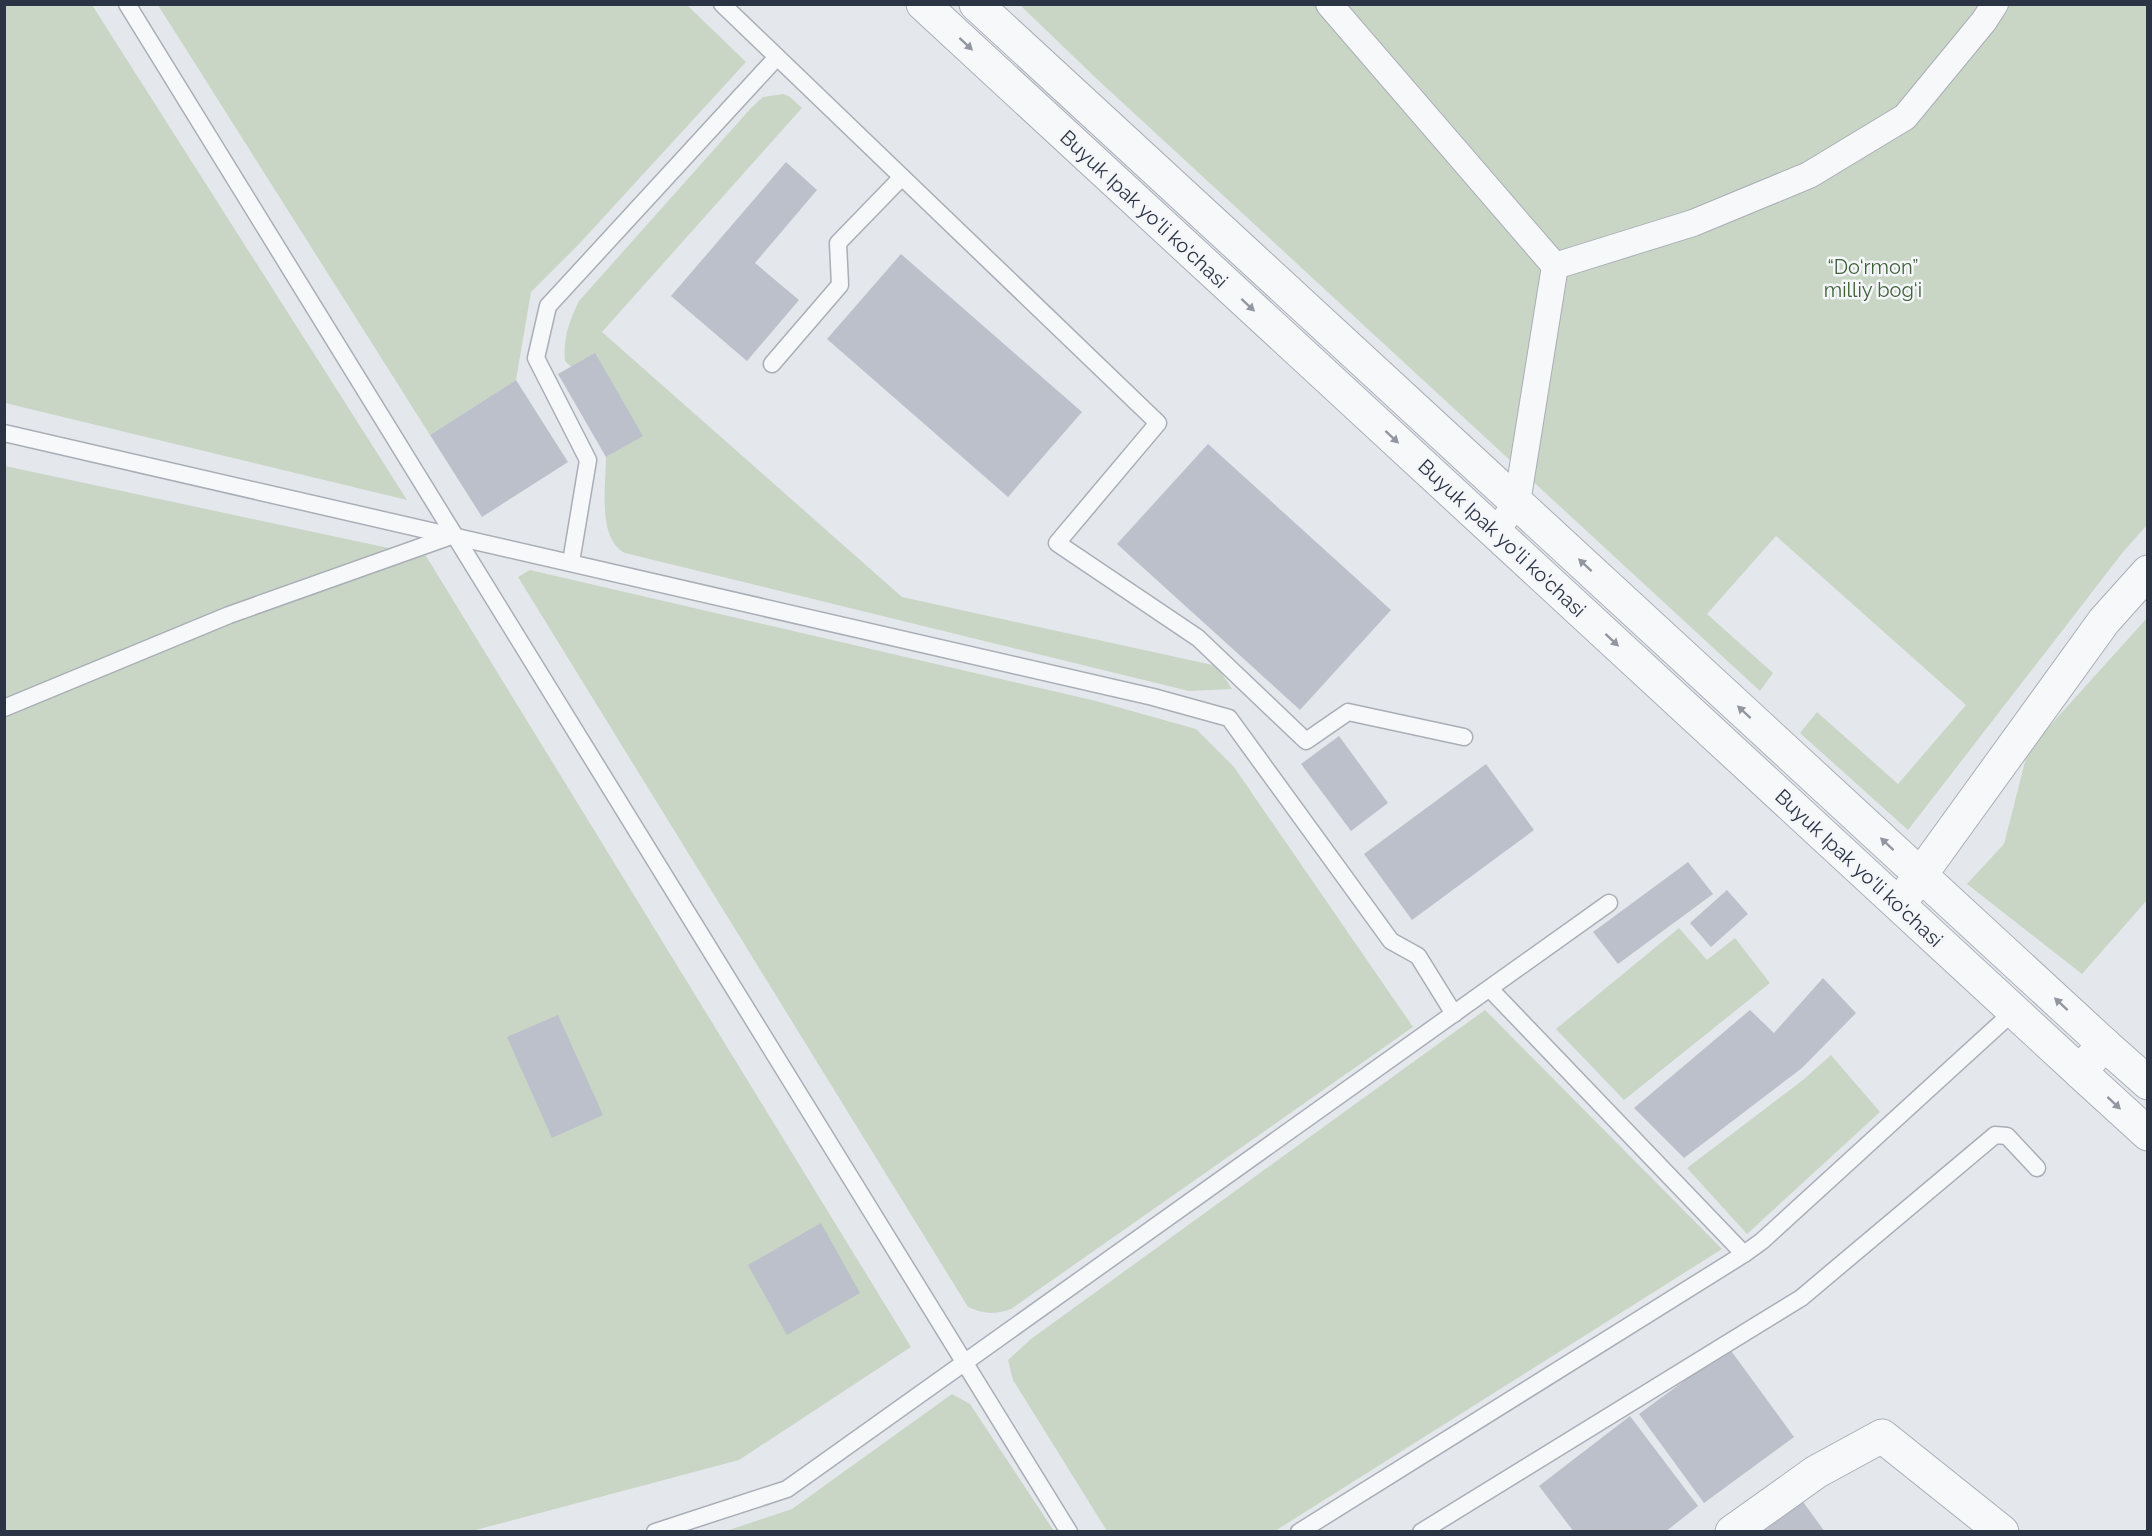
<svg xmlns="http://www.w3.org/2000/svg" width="2152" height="1536" font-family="Raleway,sans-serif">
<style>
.green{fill:#c9d6c5}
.building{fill:#bbc0ca}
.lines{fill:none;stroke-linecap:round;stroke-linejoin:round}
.service-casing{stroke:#a9aeb7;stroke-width:19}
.pedestrian-casing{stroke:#a9aeb7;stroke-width:28}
.minor-casing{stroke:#a9aeb7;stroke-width:35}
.tertiary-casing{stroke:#a9aeb7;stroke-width:35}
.service{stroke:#f7f8fa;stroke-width:16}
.pedestrian{stroke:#f7f8fa;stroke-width:26}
.minor{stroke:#f7f8fa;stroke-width:33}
.tertiary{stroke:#f7f8fa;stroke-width:33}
.oneway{fill:#9196a0}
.labels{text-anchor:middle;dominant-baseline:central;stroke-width:5;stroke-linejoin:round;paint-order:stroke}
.street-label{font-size:20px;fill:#2b3445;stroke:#f4f6f9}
.park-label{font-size:20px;fill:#3f6138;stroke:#f4f6f9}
</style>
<rect width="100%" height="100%" fill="#e4e7ec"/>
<g class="green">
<polygon points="5,4 92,5 407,500 5,403"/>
<polygon points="158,5 687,5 746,62 580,243 531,292 516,380 430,435"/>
<polygon points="1020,5 2147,5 2147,525 2123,552 1908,830 1800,733 1817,712 1898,784 1966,705 1776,536 1707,614 1773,673 1760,691 1098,80"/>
<path d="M 784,94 L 790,97 L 802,108 L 602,332 L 902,597 L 1217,666 L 1232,689 L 1189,691 L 625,553 C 597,539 606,485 606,457 L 642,436 L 565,361 C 563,339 569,321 579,301 L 751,108 L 763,97 Z"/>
<polygon points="5,466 426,556 911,1347 739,1460 472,1531 5,1532"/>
<path d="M 530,570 L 1096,701 L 1196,729 L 1234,767 L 1413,1027 L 1011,1309 C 994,1315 984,1314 968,1307 L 518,577 Z"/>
<polygon points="2147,618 2147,900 2082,974 1967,884 2004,844 2028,750"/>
<polygon points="1679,928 1707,960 1735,938 1770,983 1624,1100 1556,1029"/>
<polygon points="1485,1010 1722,1249 1275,1531 1107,1531 1013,1380 1008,1360 1031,1339"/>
<polygon points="1831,1055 1880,1112 1747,1234 1687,1168 1803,1080"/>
<polygon points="952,1394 970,1404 1054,1531 726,1531 792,1509"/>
</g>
<g class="building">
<polygon points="786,162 817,190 755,263 799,300 747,361 671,296"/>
<polygon points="901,254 1082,412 1008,497 827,339"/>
<polygon points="595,353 643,436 606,457 558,374"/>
<polygon points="516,380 568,462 482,517 430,435"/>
<polygon points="1208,444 1391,610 1300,710 1117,544"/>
<polygon points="1339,736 1388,803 1351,831 1301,764"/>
<polygon points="1486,764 1534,830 1412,920 1364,854"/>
<polygon points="1688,862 1713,894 1618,964 1593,932"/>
<polygon points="1727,890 1748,914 1711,947 1690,923"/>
<polygon points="1823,978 1856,1013 1802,1068 1684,1158 1634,1108 1750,1010 1774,1033"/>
<polygon points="558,1015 603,1115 552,1138 507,1037"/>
<polygon points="821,1223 860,1293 787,1335 748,1265"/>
<polygon points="1729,1348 1794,1437 1704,1503 1639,1414"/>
<polygon points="1630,1416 1698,1506 1665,1532 1574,1532 1539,1486"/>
<polygon points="1801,1499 1825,1532 1756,1532"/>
</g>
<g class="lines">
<defs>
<g id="service">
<polyline points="127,4 1069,1532"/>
<polyline points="722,4 1158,423 1057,543 1198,638 1306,741 1348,712 1464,737"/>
<polyline points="772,364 840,285 838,243 902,177"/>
<polyline points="4,433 1153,697 1229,718 1391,941 1418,956 1454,1014"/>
<polyline points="571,562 588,460 536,358 548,306 777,57"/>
<polyline points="4,708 229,615 454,535"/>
<polyline points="1490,989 1744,1254"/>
<polyline points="655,1532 787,1489 1609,903"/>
<polyline points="1299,1532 1744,1254 1762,1241 2014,1011"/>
<polyline points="1421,1532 1801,1298 1995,1135 2007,1136 2037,1168"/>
</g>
<g id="pedestrian">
<polyline points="1329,4 1555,266 1517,503 1495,532"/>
<polyline points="1555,266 1693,223 1809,175 1905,117 1984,21 1995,4"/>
</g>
<g id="minor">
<polyline points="923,4 2080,1072"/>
<polyline points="976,4 2104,1044"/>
<polyline points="1908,892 2104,621 2148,572"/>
<polyline points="1732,1532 1816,1472 1882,1436 2002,1532"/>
</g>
<polyline id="tertiary" points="2148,1083 2104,1044 2080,1072 2148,1134"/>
</defs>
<use href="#service" class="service-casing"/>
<use href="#pedestrian" class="pedestrian-casing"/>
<use href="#minor" class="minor-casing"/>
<use href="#tertiary" class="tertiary-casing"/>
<use href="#service" class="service"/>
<use href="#pedestrian" class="pedestrian"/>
<use href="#minor" class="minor"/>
<use href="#tertiary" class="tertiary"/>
</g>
<defs><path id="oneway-solid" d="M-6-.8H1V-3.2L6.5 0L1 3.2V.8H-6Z" transform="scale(1.5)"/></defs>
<g class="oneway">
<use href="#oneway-solid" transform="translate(966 44) rotate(43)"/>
<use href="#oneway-solid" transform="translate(1248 305) rotate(43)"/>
<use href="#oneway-solid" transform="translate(1392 437) rotate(43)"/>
<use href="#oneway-solid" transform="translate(1585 565) rotate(-137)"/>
<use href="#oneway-solid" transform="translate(1612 640) rotate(43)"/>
<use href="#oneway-solid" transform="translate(1744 712) rotate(-137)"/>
<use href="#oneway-solid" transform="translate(1887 844) rotate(-137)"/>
<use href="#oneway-solid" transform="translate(2061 1004) rotate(-137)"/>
<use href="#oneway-solid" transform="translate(2114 1103) rotate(43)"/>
</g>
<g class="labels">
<g class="street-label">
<text transform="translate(1144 209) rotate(43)">Buyuk Ipak yo'li ko'chasi</text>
<text transform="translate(1502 538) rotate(43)">Buyuk Ipak yo'li ko'chasi</text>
<text transform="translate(1859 868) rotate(43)">Buyuk Ipak yo'li ko'chasi</text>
</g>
<g class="park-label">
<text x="1873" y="267">“Do‘rmon”<tspan x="1873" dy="23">milliy bog‘i</tspan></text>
</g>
</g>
<rect width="2152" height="1536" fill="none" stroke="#2b3445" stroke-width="12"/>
</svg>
